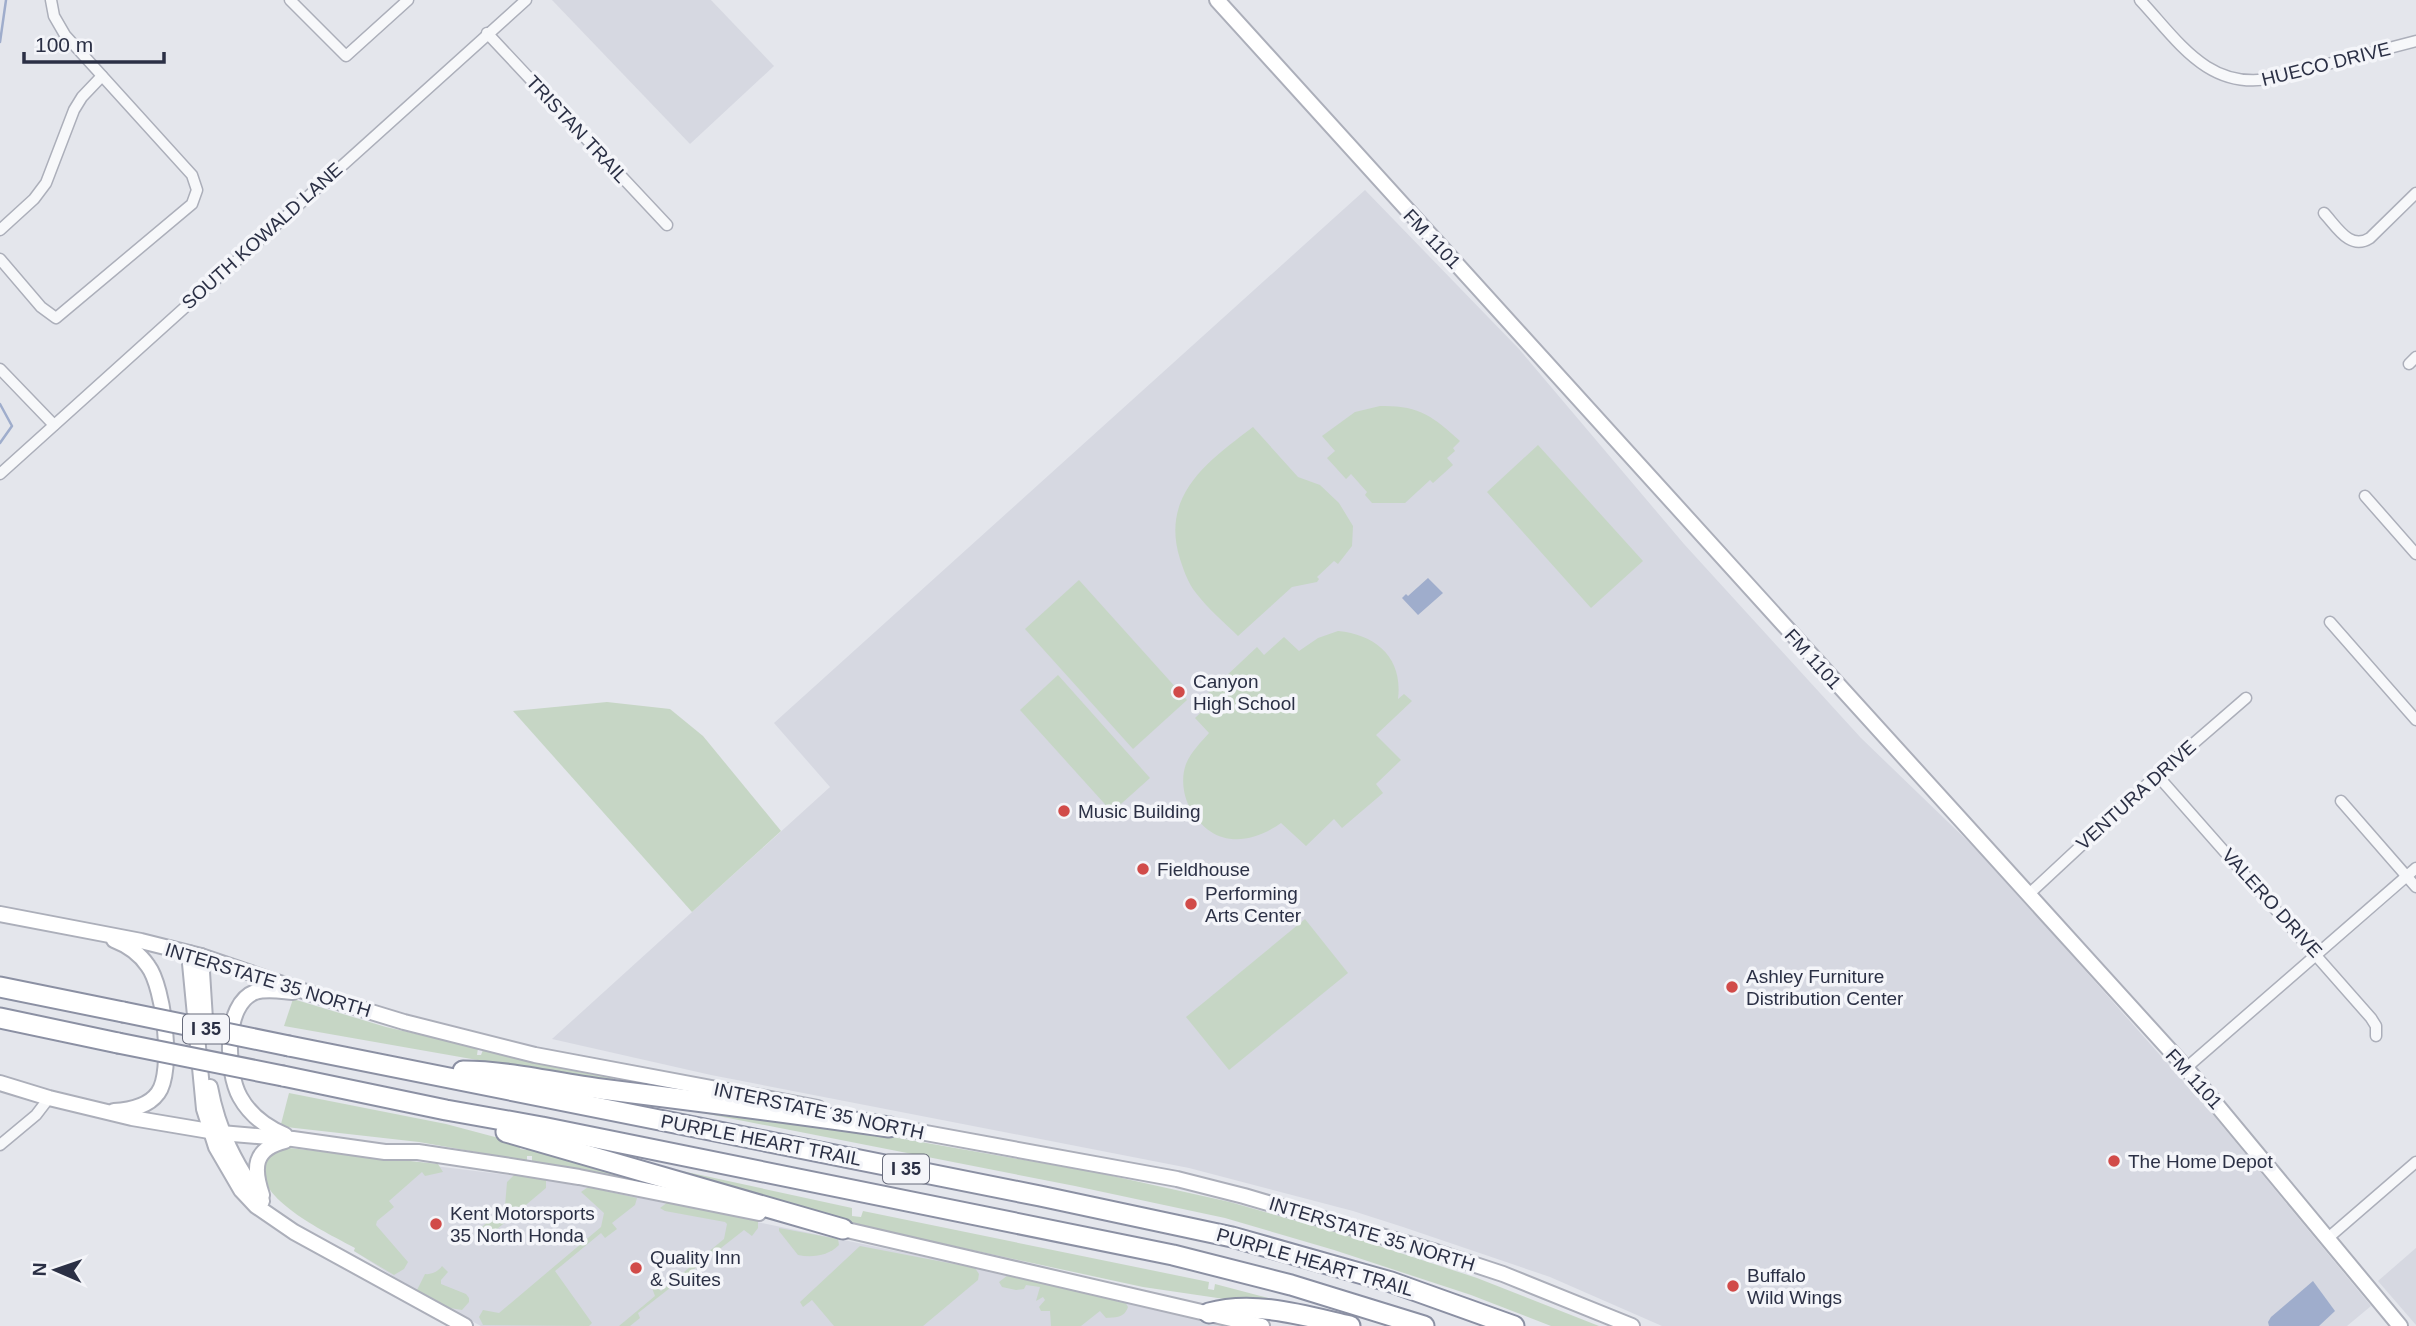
<svg xmlns="http://www.w3.org/2000/svg" width="2416" height="1326" font-family="Arial,sans-serif">
<style>
.built{fill:#d6d8e1}
.green{fill:#c6d6c5}
.water{fill:#9fadcc}
.lines{fill:none;stroke-linecap:round;stroke-linejoin:round}
.stream{stroke:#9fadcc;stroke-width:2.5}
.street-casing{stroke:#acafba;stroke-width:13}
.secondary-casing{stroke:#acafba;stroke-width:18}
.highway-casing{stroke:#8b90a3;stroke-width:23}
.street{stroke:#f7f8fa;stroke-width:10}
.secondary{stroke:#fff;stroke-width:14}
.highway{stroke:#fff;stroke-width:19}
.highway-bridge-casing{stroke:#8b90a3;stroke-width:23;stroke-linecap:butt}
.highway-bridge{stroke:#fff;stroke-width:19}
.poi-dot{fill:#d14b49;stroke:#f4f5f9;stroke-width:2.5}
.labels{text-anchor:middle;dominant-baseline:central;stroke-width:7;stroke-linejoin:round;paint-order:stroke}
.shield{fill:#f4f5f9;stroke:#676b7b;stroke-width:2}
.shield-label{font-size:18px;font-weight:bold;fill:#2b3045}
.street-label{font-size:19px;fill:#2b3045;stroke:#f4f5f9}
.poi-label{font-size:19px;fill:#2b3045;stroke:#f4f5f9;text-anchor:start}
</style>
<rect width="100%" height="100%" fill="#e4e6ec"/>
<g class="built">
<polygon points="552,0 711,0 774,66 690,144"/>
<polygon points="1365,190 1519,349 1684,544 1861,738 1976,849 2059,941 2214,1116 2371,1306 2347,1326 1662,1326 1550,1277 1403,1227 1353,1211 1189,1168 711,1075 552,1039 830,787 774,723"/>
<polygon points="394,1161 548,1180 646,1199 978,1268 1227,1326 481,1326 427,1298 354,1251"/>
<polygon points="2416,1248 2416,1325 2378,1281"/>
</g>
<g class="green">
<path d="M 1380,406 C 1418,405 1433,416 1460,441 L 1453,448 L 1455,451 L 1447,458 L 1453,465 L 1433,483 L 1430,480 L 1405,503 L 1372,503 L 1365,495 L 1367,492 L 1351,474 L 1346,479 L 1327,458 L 1335,451 L 1322,436 L 1355,412 Z"/>
<path d="M 1253,427 L 1298,477 L 1320,485 L 1339,503 L 1353,526 L 1352,546 L 1338,564 L 1334,561 L 1317,577 L 1319,579 L 1317,582 L 1292,587 L 1238,636 C 1224,622 1208,609 1196,593 C 1188,583 1184,571 1180,559 C 1160,495 1208,461 1253,427 Z"/>
<polygon points="1538,445 1643,561 1591,608 1487,492"/>
<polygon points="1079,580 1187,700 1133,749 1025,629"/>
<path d="M 1338,631 C 1377,635 1403,658 1398,699 L 1404,694 L 1412,701 L 1376,735 L 1401,760 L 1376,784 L 1383,793 L 1342,828 L 1334,819 L 1306,846 L 1281,823 C 1247,847 1210,847 1189,806 C 1183,794 1181,777 1186,764 C 1191,752 1201,742 1209,733 L 1195,718 L 1213,701 L 1207,694 L 1257,647 L 1264,655 L 1284,637 L 1299,651 L 1318,638 Z"/>
<polygon points="1058,675 1150,778 1112,812 1020,710"/>
<polygon points="607,702 670,709 703,736 781,831 692,912 513,711"/>
<polygon points="1305,919 1348,973 1229,1070 1186,1017"/>
<polygon points="293,999 386,1027 478,1048 477,1055 481,1055 483,1050 556,1067 613,1076 613,1084 284,1026"/>
<polygon points="289,1093 446,1124 521,1144 520,1149 526,1150 528,1146 548,1154 552,1153 625,1173 624,1179 532,1161 532,1156 527,1156 527,1161 419,1142 286,1127 281,1124"/>
<polygon points="709,1107 737,1110 1099,1173 1230,1202 1339,1233 1477,1278 1599,1326 1551,1326 1471,1295 1334,1250 1225,1218 1075,1186 708,1114"/>
<path d="M 289,1148 L 438,1164 L 443,1172 L 425,1176 L 422,1172 L 389,1201 L 394,1207 L 377,1221 L 376,1225 L 408,1262 L 404,1269 L 394,1275 L 354,1251 L 355,1248 C 332,1235 247,1196 266,1162 C 271,1153 279,1149 289,1148 Z"/>
<polygon points="682,1171 852,1208 852,1216 861,1217 863,1211 1209,1282 1208,1289 1214,1290 1215,1284 1333,1315 1143,1287 852,1224 679,1176"/>
<polygon points="514,1175 546,1180 546,1188 490,1235 482,1227 505,1206 507,1182"/>
<polygon points="588,1187 637,1198 635,1205 612,1223 617,1229 605,1238 601,1233 555,1271 592,1323 589,1326 483,1325 479,1317 483,1310 499,1313 601,1227 604,1213 581,1192"/>
<polygon points="668,1202 758,1221 758,1228 752,1236 744,1230 638,1313 640,1318 630,1326 619,1326 655,1296 652,1288 657,1287 661,1291 724,1239 727,1224 725,1222 665,1211 660,1208"/>
<path d="M 779,1228 L 838,1239 L 839,1245 C 828,1256 812,1258 798,1255 L 779,1231 Z"/>
<polygon points="860,1246 975,1268 979,1274 978,1280 923,1326 834,1326 812,1300 803,1307 800,1302"/>
<path d="M 442,1266 L 448,1272 L 441,1280 L 441,1284 L 466,1294 L 469,1298 L 469,1302 L 462,1310 L 450,1308 L 417,1290 L 425,1274 C 431,1275 439,1271 442,1266 Z"/>
<path d="M 1008,1275 L 1117,1299 L 1117,1302 L 1124,1300 L 1128,1307 C 1124,1318 1117,1317 1106,1318 L 1100,1311 L 1081,1326 L 1051,1326 L 1050,1311 L 1041,1311 L 1039,1307 L 1045,1300 L 1043,1297 L 1036,1301 L 1040,1287 L 1026,1285 L 1024,1289 L 1016,1290 L 1002,1287 L 999,1282 Z"/>
</g>
<g class="water">
<polygon points="1428,578 1443,593 1418,615 1402,598 1406,594 1408,596"/>
<polygon points="2313,1281 2335,1311 2319,1326 2269,1326 2268,1322 2271,1317"/>
</g>
<g class="lines">
<g class="stream">
<polyline points="0,42 6,0"/>
<polyline points="0,404 12,426 0,443"/>
</g>
<defs>
<g id="street">
<polyline points="290,0 346,56 408,0"/>
<path d="M 2140,0 C 2179,42 2209,92 2274,78 L 2416,41"/>
<polyline points="487,33 667,225"/>
<path d="M 2324,213 C 2337,227 2350,251 2370,238 L 2416,193"/>
<polyline points="0,230 34,199 46,183 74,110 82,97 102,76"/>
<polyline points="0,259 41,307 56,318 192,204 197,190 192,175 65,35 54,16 51,0"/>
<polyline points="2409,364 2416,357"/>
<polyline points="0,369 54,425"/>
<polyline points="0,474 526,0"/>
<polyline points="2365,496 2416,554"/>
<polyline points="2330,622 2416,720"/>
<polyline points="2157,775 2371,1018 2376,1026 2376,1036"/>
<polyline points="2341,801 2416,887"/>
<polyline points="2028,895 2157,775 2246,698"/>
<polyline points="2186,1068 2416,868"/>
<polyline points="0,1145 36,1115 49,1098"/>
<polyline points="2328,1238 2416,1162"/>
</g>
<g id="secondary">
<polyline points="1217,0 2186,1068 2400,1326"/>
<polyline points="0,914 141,941 201,956 312,994 404,1022 535,1055 818,1108"/>
<path d="M 114,940 C 127,945 140,954 148,966 C 164,987 174,1072 158,1093 C 148,1107 130,1110 114,1111"/>
<polyline points="189,953 204,1109 216,1147 241,1190 256,1206 294,1232 465,1326"/>
<polyline points="201,956 206,1035"/>
<polyline points="0,1083 49,1098 132,1118 221,1133 293,1139 385,1152 418,1152 504,1165 579,1177 759,1213"/>
<path d="M 210,1087 C 218,1131 236,1166 262,1201"/>
<polyline points="882,1125 1177,1179 1244,1196 1436,1252 1503,1274 1632,1326"/>
<path d="M 285,1135 C 266,1127 250,1115 240,1097 C 226,1072 223,1004 255,992 C 267,988 281,991 293,992"/>
<path d="M 262,1195 C 253,1168 253,1149 285,1141"/>
<polyline points="834,1227 1262,1326"/>
</g>
<g id="highway">
<polyline points="0,987 123,1012"/>
<polyline points="0,1018 118,1043"/>
<polyline points="289,1046 1040,1196 1232,1237 1391,1282 1514,1326"/>
<path d="M 463,1071 C 509,1071 555,1083 601,1089 C 697,1101 793,1113 889,1127"/>
<polyline points="283,1076 446,1110 542,1127 1173,1255 1291,1285 1424,1326"/>
<polyline points="506,1132 843,1229"/>
<path d="M 1209,1313 C 1254,1300 1306,1316 1350,1326"/>
</g>
</defs>
<use href="#street" class="street-casing"/>
<use href="#secondary" class="secondary-casing"/>
<use href="#highway" class="highway-casing"/>
<use href="#street" class="street"/>
<use href="#secondary" class="secondary"/>
<use href="#highway" class="highway"/>
<defs>
<g id="highway-bridge">
<polyline points="123,1012 289,1046"/>
<polyline points="118,1043 283,1076"/>
</g>
</defs>
<use href="#highway-bridge" class="highway-bridge-casing"/>
<use href="#highway-bridge" class="highway-bridge"/>
</g>
<g class="poi-dot">
<circle cx="1179" cy="692" r="7"/>
<circle cx="1064" cy="811" r="7"/>
<circle cx="1143" cy="869" r="7"/>
<circle cx="1191" cy="904" r="7"/>
<circle cx="1732" cy="987" r="7"/>
<circle cx="2114" cy="1161" r="7"/>
<circle cx="436" cy="1224" r="7"/>
<circle cx="636" cy="1268" r="7"/>
<circle cx="1733" cy="1286" r="7"/>
</g>
<g class="labels">
<g class="shield">
<rect x="183" y="1014.5" width="46" height="29" rx="5"/>
<rect x="883" y="1154.5" width="46" height="29" rx="5"/>
</g>
<g class="shield-label">
<text x="206" y="1029">I 35</text>
<text x="906" y="1169">I 35</text>
</g>
<g class="street-label">
<text transform="translate(2326 64) rotate(-14)">HUECO DRIVE</text>
<text transform="translate(577 129) rotate(47)">TRISTAN TRAIL</text>
<text transform="translate(262 236) rotate(-42)">SOUTH KOWALD LANE</text>
<text transform="translate(1432 239) rotate(47)">FM 1101</text>
<text transform="translate(1813 659) rotate(48)">FM 1101</text>
<text transform="translate(2136 795) rotate(-42)">VENTURA DRIVE</text>
<text transform="translate(2272 903) rotate(48)">VALERO DRIVE</text>
<text transform="translate(268 980) rotate(17)">INTERSTATE 35 NORTH</text>
<text transform="translate(2194 1079) rotate(48)">FM 1101</text>
<text transform="translate(819 1111) rotate(12)">INTERSTATE 35 NORTH</text>
<text transform="translate(761 1140) rotate(11)">PURPLE HEART TRAIL</text>
<text transform="translate(1372 1234) rotate(17)">INTERSTATE 35 NORTH</text>
<text transform="translate(1315 1262) rotate(16)">PURPLE HEART TRAIL</text>
</g>
<g class="poi-label">
<text x="1193" y="681">Canyon<tspan x="1193" dy="22">High School</tspan></text>
<text x="1078" y="811">Music Building</text>
<text x="1157" y="869">Fieldhouse</text>
<text x="1205" y="893">Performing<tspan x="1205" dy="22">Arts Center</tspan></text>
<text x="1746" y="976">Ashley Furniture<tspan x="1746" dy="22">Distribution Center</tspan></text>
<text x="2128" y="1161">The Home Depot</text>
<text x="450" y="1213">Kent Motorsports<tspan x="450" dy="22">35 North Honda</tspan></text>
<text x="650" y="1257">Quality Inn<tspan x="650" dy="22">&amp; Suites</tspan></text>
<text x="1747" y="1275">Buffalo<tspan x="1747" dy="22">Wild Wings</tspan></text>
</g>
</g>
<g transform="translate(56 1270) rotate(272)" stroke="#f4f5f9" stroke-width="5" paint-order="stroke">
<path d="M0-5L12 26L0 18L-12 26Z" fill="#2b3045"/>
<text y="-10" font-size="19" font-weight="bold" text-anchor="middle" fill="#2b3045">N</text>
</g>
<path d="M24 52v10h140v-10" fill="none" stroke="#2b3045" stroke-width="3.5"/>
<text x="35" y="52" font-size="21" fill="#2b3045" stroke="#f4f5f9" stroke-width="5" paint-order="stroke">100 m</text>
</svg>
